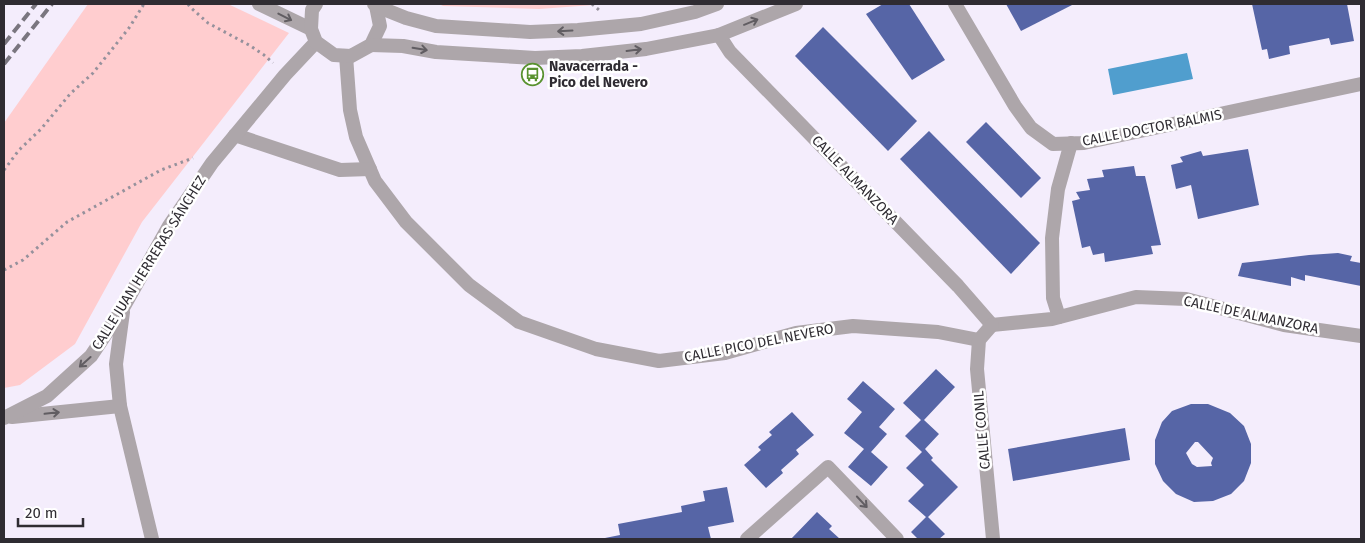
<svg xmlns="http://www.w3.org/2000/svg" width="1365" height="543" font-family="'Fira Sans',sans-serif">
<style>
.green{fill:#ffcdcf}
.water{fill:#509ece}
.building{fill:#5665a6;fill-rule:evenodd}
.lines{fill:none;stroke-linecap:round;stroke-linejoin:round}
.path{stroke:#96919c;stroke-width:3;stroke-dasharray:2.5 4;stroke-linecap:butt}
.pedestrian{stroke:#ada6aa;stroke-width:14}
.minor{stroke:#ada6aa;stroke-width:14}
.tertiary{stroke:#ada6aa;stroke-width:14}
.rail{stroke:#7a767f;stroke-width:4;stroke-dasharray:10 5;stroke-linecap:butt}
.oneway{stroke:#615d62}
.labels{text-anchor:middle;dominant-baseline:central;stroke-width:5;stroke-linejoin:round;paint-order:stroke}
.poi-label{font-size:14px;font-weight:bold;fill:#2f2c32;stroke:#fff;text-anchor:start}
.street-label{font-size:14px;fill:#2f2c32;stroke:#fff}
</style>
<rect width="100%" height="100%" fill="#f4edfc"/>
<g class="green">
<polygon points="88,4 228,4 289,33 142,222 75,344 20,385 4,388 4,123"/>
<polygon points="439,4 607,4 539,9 443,6"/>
</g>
<polygon class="water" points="1187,53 1193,79 1113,95 1108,69"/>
<g class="building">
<polygon points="883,4 909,4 945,60 912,80 866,14"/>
<polygon points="1006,4 1074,4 1021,31"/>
<polygon points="1252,4 1347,4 1354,41 1331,45 1329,38 1289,46 1290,54 1269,59 1267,49 1262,50"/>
<polygon points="823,27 917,121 888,151 795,56"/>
<polygon points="986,122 1041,178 1021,198 966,142"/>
<polygon points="929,131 1040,243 1011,274 900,159"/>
<polygon points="1248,149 1259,205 1198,219 1191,185 1176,189 1171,165 1183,162 1180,157 1201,151 1203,156"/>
<polygon points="1134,166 1136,176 1145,176 1161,245 1151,246 1153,254 1105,262 1104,253 1093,255 1090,246 1082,248 1072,201 1080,199 1076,192 1090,190 1087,179 1104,177 1102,170"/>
<polygon points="1338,253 1352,256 1350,261 1361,263 1361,286 1305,275 1305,281 1291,277 1291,286 1238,276 1242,263 1309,255"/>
<polygon points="936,369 955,387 924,420 939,434 925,449 933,458 931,460 958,487 928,517 945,534 939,539 918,539 911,532 926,517 908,501 924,485 906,468 922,452 905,436 921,420 903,403"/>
<polygon points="863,381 895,409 879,427 887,434 871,452 888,467 871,486 848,467 864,449 844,433 862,412 847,399"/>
<path d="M 1191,404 L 1208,404 L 1230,413 L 1244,426 L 1251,444 L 1251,463 L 1244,481 L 1231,494 L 1213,501 L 1194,502 L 1176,494 L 1163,481 L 1155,464 L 1155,440 L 1162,422 L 1172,411 ZM 1195,442 L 1198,442 L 1213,458 L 1211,463 L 1212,466 L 1197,467 L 1192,464 L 1186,453 Z"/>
<polygon points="792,412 814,435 796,450 799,454 781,470 783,473 766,488 744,465 761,450 758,447 772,435 769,432"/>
<polygon points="1125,428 1130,460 1013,481 1008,449"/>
<polygon points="727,487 734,522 708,527 711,539 600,539 620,535 618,524 682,512 681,506 705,501 703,491"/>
<polygon points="817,512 832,526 829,529 840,539 791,539"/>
</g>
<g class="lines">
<g class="path">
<polyline points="188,4 190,7 208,23 249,45 264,55 273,63"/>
<polyline points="592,4 599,10"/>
<polyline points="4,170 19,150 41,129 70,94 93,73 129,28 144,4"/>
<polyline points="4,270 23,260 67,222 161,170 193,158"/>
</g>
<polyline class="pedestrian" points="1059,317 1053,298 1052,238 1058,189 1071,143"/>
<g class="minor">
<polyline points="955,4 1015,106 1031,128 1053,144 1084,143 1361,84"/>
<polyline points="719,35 730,52 958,286 992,325"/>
<polyline points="346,56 350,110 356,137 375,181 406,222 469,285 519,322 596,349 659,361 725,353 796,333 853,326 938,332 979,340"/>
<polyline points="235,135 340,170 370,169"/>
<polyline points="123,312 116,364 120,406 152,539"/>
<polyline points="992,325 1052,319 1136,297 1186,299 1284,325 1361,336"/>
<polyline points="992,325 979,340 977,369 993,539"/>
<polyline points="12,417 120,406"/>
<polyline points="4,418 47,396 91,356 123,308 169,226 212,163 285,75 316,42"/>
<polyline points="747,539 828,467 897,539"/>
</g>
<g class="tertiary">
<polyline points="259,4 311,29"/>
<polyline points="316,4 312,10 311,29 316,42 334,55 351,56 371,45 380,26 376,6 374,4"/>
<polyline points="376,6 406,18 436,26 530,32 578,30 641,24 695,12 717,4"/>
<polyline points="371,45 403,46 436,52 535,58 582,56 646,49 719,35 796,4"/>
</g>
<g class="rail">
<polyline points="4,44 36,4"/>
<polyline points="4,64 52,4"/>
</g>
</g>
<defs><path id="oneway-shaft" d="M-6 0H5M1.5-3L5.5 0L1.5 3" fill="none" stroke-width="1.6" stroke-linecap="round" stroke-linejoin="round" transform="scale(1.25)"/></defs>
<g class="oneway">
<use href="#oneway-shaft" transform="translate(285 17) rotate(27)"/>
<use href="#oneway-shaft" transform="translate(751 22) rotate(-22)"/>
<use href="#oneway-shaft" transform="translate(565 31) rotate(177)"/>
<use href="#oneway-shaft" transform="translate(420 49) rotate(9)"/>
<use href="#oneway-shaft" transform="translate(634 50) rotate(-7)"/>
<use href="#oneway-shaft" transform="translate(85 362) rotate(138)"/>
<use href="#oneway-shaft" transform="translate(52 413) rotate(-6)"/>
<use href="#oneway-shaft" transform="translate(862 502) rotate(47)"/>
</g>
<defs>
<symbol id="bus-ring" viewBox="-11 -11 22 22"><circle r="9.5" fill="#fff" stroke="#59922f" stroke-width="1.5"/><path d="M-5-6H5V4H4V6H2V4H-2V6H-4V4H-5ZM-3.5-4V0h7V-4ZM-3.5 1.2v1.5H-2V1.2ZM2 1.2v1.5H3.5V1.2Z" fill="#59922f"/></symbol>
</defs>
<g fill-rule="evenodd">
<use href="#bus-ring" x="520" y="62" width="25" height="25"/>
</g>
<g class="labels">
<g class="poi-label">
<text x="549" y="66">Navacerrada -<tspan x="549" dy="16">Pico del Nevero</tspan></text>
</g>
<g class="street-label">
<text transform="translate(1152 128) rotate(-11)">CALLE DOCTOR BALMIS</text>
<text transform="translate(855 180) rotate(46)">CALLE ALMANZORA</text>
<text transform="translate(149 263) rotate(-58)">CALLE JUAN HERRERAS SÁNCHEZ</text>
<text transform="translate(1251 315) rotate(12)">CALLE DE ALMANZORA</text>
<text transform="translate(759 343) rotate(-11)">CALLE PICO DEL NEVERO</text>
<text transform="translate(982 430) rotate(-95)">CALLE CONIL</text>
</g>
</g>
<rect width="1365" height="543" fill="none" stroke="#2f2c32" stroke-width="10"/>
<path d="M18 518v8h65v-8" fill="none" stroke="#2f2c32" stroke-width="2.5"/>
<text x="25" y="518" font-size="15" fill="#2f2c32" stroke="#ffffff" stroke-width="4" paint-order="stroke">20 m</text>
</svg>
